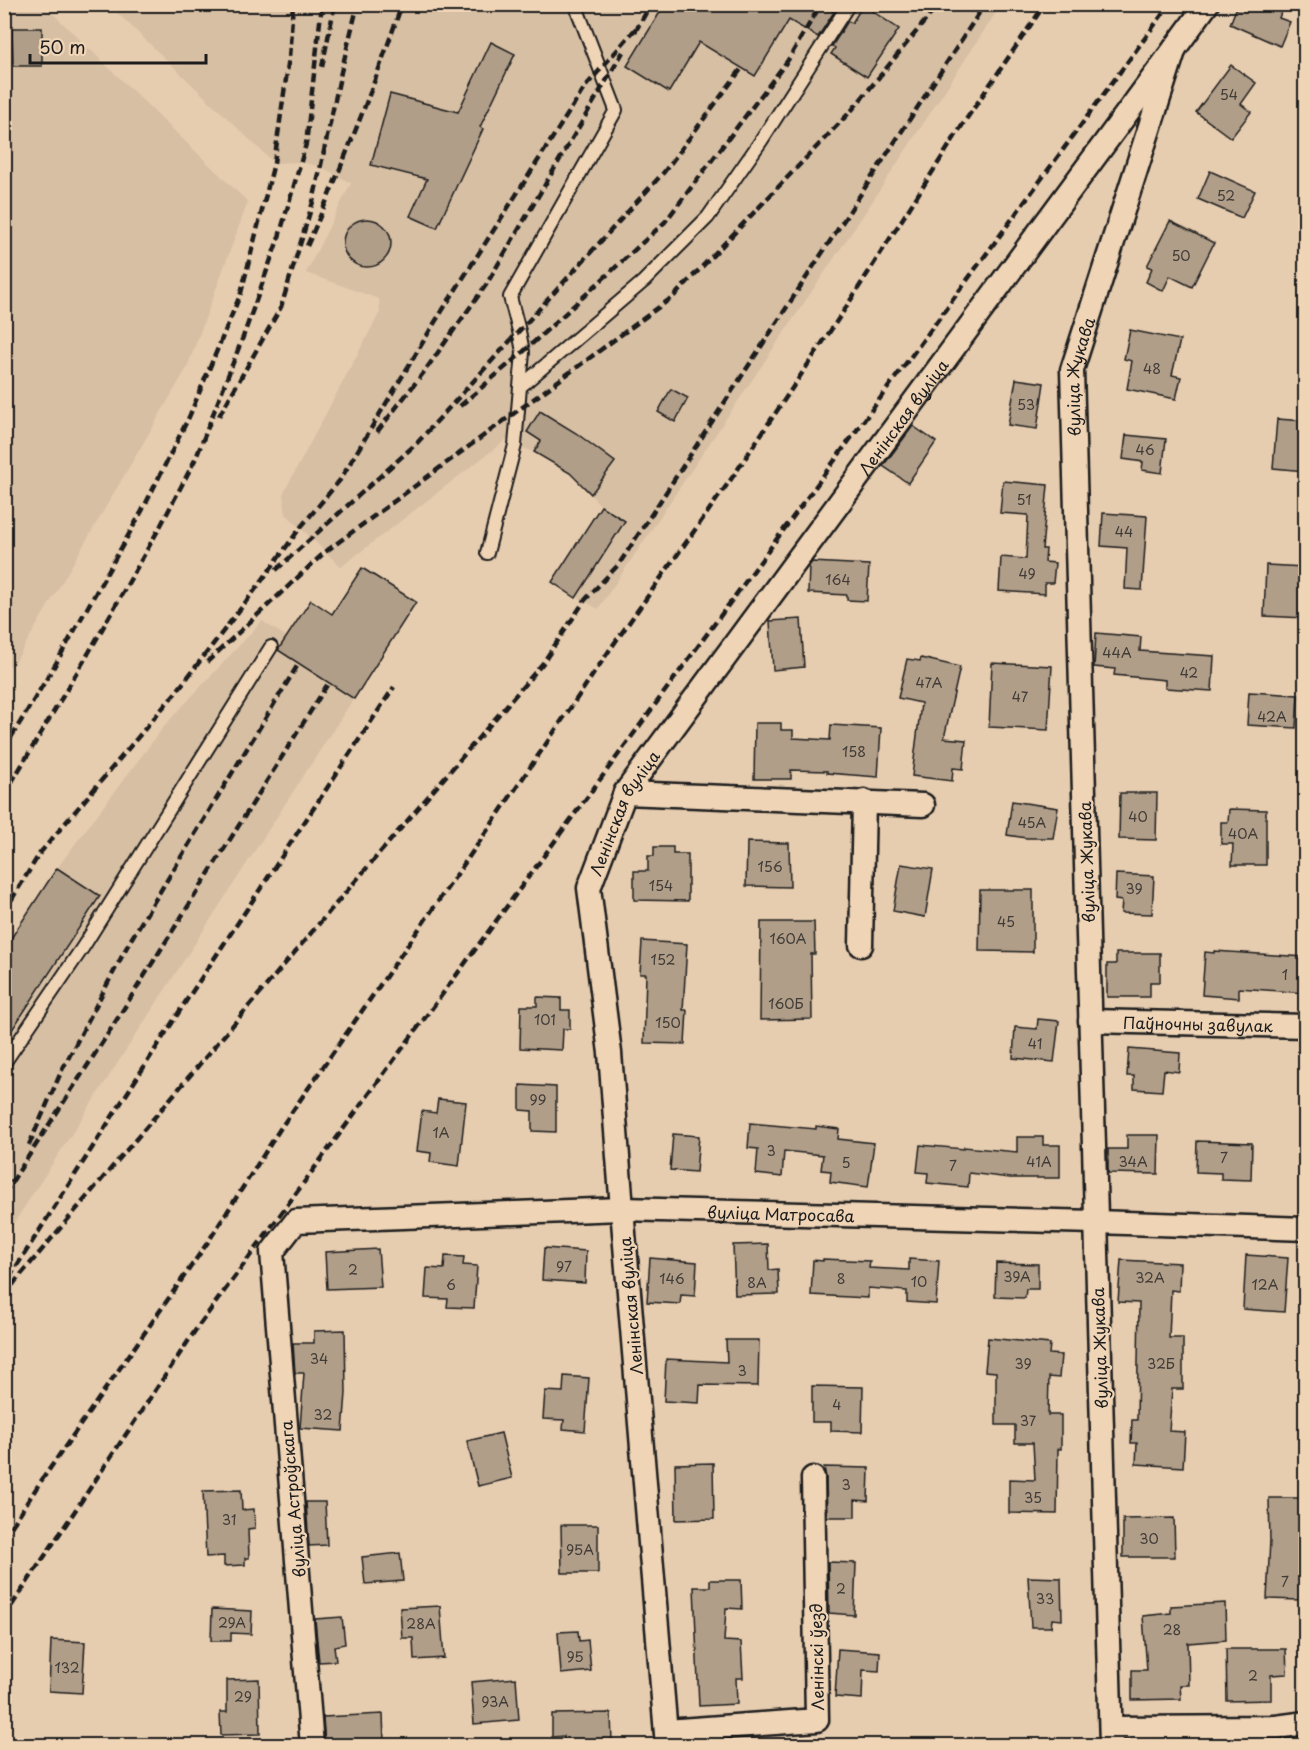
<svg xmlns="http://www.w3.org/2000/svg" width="1310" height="1750" font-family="'Playpen Sans',sans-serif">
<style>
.built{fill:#d7bfa4}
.building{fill:#b19e89;stroke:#1c1c1c;stroke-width:1.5}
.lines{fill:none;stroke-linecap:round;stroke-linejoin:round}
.lane-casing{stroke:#1c1c1c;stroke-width:16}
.street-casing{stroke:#1c1c1c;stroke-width:27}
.lane{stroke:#efd4b6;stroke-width:12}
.street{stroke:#efd4b6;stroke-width:22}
.rail{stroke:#1c1c1c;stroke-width:4.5;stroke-dasharray:9 4.5;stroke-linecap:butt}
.labels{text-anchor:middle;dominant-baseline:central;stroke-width:4.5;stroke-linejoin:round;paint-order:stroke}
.number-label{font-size:14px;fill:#413c37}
.street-label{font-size:16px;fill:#1c1c1c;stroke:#efd4b6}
</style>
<rect width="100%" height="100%" fill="#e7cdb0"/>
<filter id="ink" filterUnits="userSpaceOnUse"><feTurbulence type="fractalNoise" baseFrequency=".0167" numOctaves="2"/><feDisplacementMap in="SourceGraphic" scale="12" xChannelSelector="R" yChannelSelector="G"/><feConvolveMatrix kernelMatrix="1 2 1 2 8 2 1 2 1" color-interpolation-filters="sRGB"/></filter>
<g filter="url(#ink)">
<g class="built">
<polygon points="4,5 44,5 248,202 187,368 13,666 4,665"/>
<polygon points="109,5 1001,5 868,208 598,609 552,582 601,506 574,477 534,452 515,445 507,439 341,567 286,514 283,494 380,312 379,299 306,273 351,183 321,167 300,162 274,163"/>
<polygon points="362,568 416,602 5,1237 5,949 57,868 165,725 262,621 287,637 311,600 332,613"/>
</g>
<g class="building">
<polygon points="665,4 821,4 834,12 818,37 789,20 755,76 699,42 669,92 627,66"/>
<polygon points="1238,4 1284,4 1279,18 1290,22 1280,46 1230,24"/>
<polygon points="863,5 899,29 867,77 831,54 835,48 832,46 848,21 852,23"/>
<polygon points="12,28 42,28 42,66 13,66"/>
<polygon points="491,42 515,54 480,127 483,129 437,228 410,216 427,179 371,165 390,94 458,112"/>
<polygon points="1231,65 1256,83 1241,104 1251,112 1231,138 1196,112"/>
<polygon points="1210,171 1255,191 1242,218 1198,199"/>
<circle cx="367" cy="243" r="24"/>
<polygon points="1170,221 1214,243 1192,287 1170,276 1163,291 1146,282 1152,268 1147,266"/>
<polygon points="1130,330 1180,340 1172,375 1181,377 1176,399 1127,389 1132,361 1124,359"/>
<polygon points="1016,379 1044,383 1037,429 1008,425"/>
<polygon points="671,389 688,398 675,422 658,412"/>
<polygon points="540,411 576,433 615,462 591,494 570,473 534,452 541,441 527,432"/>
<polygon points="1277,419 1305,421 1305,471 1273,468"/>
<polygon points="913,426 936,442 908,483 883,466"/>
<polygon points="1126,435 1166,439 1162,473 1142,470 1143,462 1123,459"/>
<polygon points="1003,481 1048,485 1042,549 1046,549 1045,562 1055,563 1053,583 1045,583 1045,594 999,591 1001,557 1026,559 1028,515 1000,513"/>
<polygon points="601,506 625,521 576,598 552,582"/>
<polygon points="1103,513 1147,516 1142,590 1125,589 1127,548 1101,546"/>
<polygon points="812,562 869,565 867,601 847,600 847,595 808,593 809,566"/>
<polygon points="1266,565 1305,567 1305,618 1264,616"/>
<polygon points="362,568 416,602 354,699 278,650 311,600 332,614"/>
<polygon points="801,619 804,667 773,670 770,621"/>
<polygon points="1096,633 1141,637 1140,651 1214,656 1212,691 1165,688 1165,680 1114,675 1115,669 1094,667"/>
<polygon points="921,658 960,667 944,738 966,740 963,769 953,768 952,781 912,776 921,703 898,698 907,659 920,661"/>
<polygon points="992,663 1052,666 1048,730 989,727"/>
<polygon points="1249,692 1298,695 1296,728 1247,725"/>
<polygon points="755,723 781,723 781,730 793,730 793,738 830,740 831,725 881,728 878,777 827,773 827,771 791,770 791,779 754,779"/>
<polygon points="1120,793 1157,793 1156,840 1119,839"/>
<polygon points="1012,801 1058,808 1053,838 1026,838 1007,835"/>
<polygon points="1229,809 1266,810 1266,865 1232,865 1233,844 1221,844 1221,822 1228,822"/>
<polygon points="747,842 789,843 790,887 746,886"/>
<polygon points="654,847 673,847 673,854 688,854 688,901 634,900 634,871 648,871 648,856 654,856"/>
<polygon points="901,864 933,869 925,917 893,911"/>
<polygon points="57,868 100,896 4,1042 4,949"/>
<polygon points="1116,874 1154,876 1152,914 1121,913 1122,901 1115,900"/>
<polygon points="980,890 1033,890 1033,952 979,951"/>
<polygon points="761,922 814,922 815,954 811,954 812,1019 760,1020"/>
<polygon points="642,941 687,944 683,1010 687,1010 685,1044 644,1043 646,974 640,974"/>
<polygon points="1214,951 1305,957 1305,993 1239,988 1239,998 1202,995 1205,952 1214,953"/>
<polygon points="1116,953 1160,953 1160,982 1150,982 1150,997 1107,997 1107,964 1116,964"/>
<polygon points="537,997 561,998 561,1010 570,1010 570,1029 563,1029 562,1050 520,1048 521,1006 537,1006"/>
<polygon points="1038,1019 1059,1021 1054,1062 1013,1058 1015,1027 1037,1029"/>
<polygon points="1129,1049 1180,1053 1179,1072 1164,1070 1162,1091 1134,1089 1134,1076 1127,1076"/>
<polygon points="520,1085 556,1087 556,1132 532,1131 532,1111 520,1110"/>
<polygon points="438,1099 466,1102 459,1166 430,1162 431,1153 417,1151 422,1111 436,1113"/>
<polygon points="750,1123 816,1129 816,1126 839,1129 838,1139 874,1143 868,1187 830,1182 831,1171 821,1170 823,1155 784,1151 782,1177 756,1174 758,1149 748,1148"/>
<polygon points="673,1134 699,1136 696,1172 670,1170"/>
<polygon points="1127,1135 1159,1135 1158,1174 1108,1173 1108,1149 1127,1149"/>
<polygon points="1017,1137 1043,1137 1043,1145 1060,1145 1060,1178 1010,1178 969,1173 968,1187 927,1183 928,1173 917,1172 920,1145 964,1149 964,1147 1017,1152"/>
<polygon points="1197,1141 1252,1143 1251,1180 1221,1179 1221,1173 1196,1172"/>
<polygon points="768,1244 769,1270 778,1269 779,1294 735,1295 733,1245"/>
<polygon points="544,1248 586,1251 585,1283 542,1280"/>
<polygon points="378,1249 381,1287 327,1289 325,1252"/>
<polygon points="1246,1255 1288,1258 1284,1312 1243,1309"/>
<polygon points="445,1256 464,1257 463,1265 477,1266 474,1308 447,1307 448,1299 425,1298 427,1268 444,1269"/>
<polygon points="650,1258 697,1262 695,1296 681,1295 680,1304 647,1302"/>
<polygon points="823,1259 870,1261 869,1268 909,1270 909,1259 939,1261 936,1304 907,1302 907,1291 868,1288 868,1298 811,1295 813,1260 823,1261"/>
<polygon points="1121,1260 1180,1263 1179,1291 1171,1290 1169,1338 1183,1338 1183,1389 1172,1389 1169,1431 1185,1432 1183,1467 1136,1464 1137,1443 1131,1443 1132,1420 1137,1420 1139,1303 1118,1302"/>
<polygon points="996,1263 1038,1264 1038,1289 1026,1289 1025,1298 995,1297"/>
<polygon points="345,1330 346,1393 343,1431 300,1428 304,1373 295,1373 293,1343 314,1343 314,1331"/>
<polygon points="988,1338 1050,1344 1049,1354 1061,1355 1059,1378 1049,1377 1048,1415 1061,1415 1061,1449 1058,1449 1057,1514 1009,1513 1009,1479 1035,1480 1033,1443 1015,1443 1015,1425 996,1425 996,1372 985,1371"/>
<polygon points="726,1340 759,1340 758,1386 700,1385 699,1403 664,1401 666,1359 727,1362"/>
<polygon points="564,1376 589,1378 585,1431 563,1429 564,1420 543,1419 545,1391 563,1392"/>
<polygon points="812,1386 863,1387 862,1432 831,1431 831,1422 812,1422"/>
<polygon points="501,1433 512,1478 478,1486 467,1441"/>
<polygon points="713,1463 714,1519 676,1520 675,1464"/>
<polygon points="824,1467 869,1468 868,1501 855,1500 855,1517 827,1517 826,1478"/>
<polygon points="241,1490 242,1510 254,1509 255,1528 248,1529 249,1558 245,1558 245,1565 224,1566 224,1556 206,1557 203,1491"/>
<polygon points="1269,1498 1300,1498 1300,1503 1305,1503 1305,1541 1303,1541 1301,1600 1267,1599 1270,1540"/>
<polygon points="306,1502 325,1502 327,1545 309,1546"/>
<polygon points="1174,1518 1175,1557 1123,1557 1123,1519"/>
<polygon points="561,1525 598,1525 598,1573 562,1573"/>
<polygon points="400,1553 403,1581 365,1584 362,1557"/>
<polygon points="828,1562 856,1563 854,1615 829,1613"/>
<polygon points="1028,1577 1061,1578 1062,1620 1052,1619 1051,1627 1031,1627"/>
<polygon points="710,1580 741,1580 742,1609 726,1608 724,1641 741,1642 743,1678 736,1678 737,1704 699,1706 694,1587 710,1587"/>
<polygon points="1225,1603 1226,1640 1188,1643 1189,1685 1180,1685 1181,1699 1132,1700 1132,1670 1147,1670 1143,1616 1171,1613 1171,1606"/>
<polygon points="440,1606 444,1658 414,1660 413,1638 402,1638 400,1608"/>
<polygon points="212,1609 252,1611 251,1634 231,1633 231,1641 211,1641"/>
<polygon points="342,1617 345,1644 334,1646 336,1661 319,1662 315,1619"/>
<polygon points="578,1631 579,1641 588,1640 591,1671 561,1674 558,1632"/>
<polygon points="51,1640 85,1642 82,1693 49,1691"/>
<polygon points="838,1649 880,1652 879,1671 863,1670 862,1699 835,1697"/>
<polygon points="1226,1649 1286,1649 1287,1674 1271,1675 1271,1700 1227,1701"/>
<polygon points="516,1678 519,1720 474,1724 471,1682"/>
<polygon points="259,1679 260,1734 221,1735 220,1712 227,1712 227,1680"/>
<polygon points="611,1713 612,1743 565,1746 564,1736 552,1737 552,1714"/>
<polygon points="383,1714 384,1743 325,1745 323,1717"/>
</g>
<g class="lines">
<defs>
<g id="lane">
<polyline points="520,387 644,281 708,217 761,141 849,4"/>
<polyline points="487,553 515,445 523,352 519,331 510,297 616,110 575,4"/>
<polyline points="4,1063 83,947 271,647"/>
</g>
<g id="street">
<polyline points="625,793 923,805"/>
<polyline points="861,945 864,801"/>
<path id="s1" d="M 1090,1021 L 1306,1026"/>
<polyline points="1111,1728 1276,1727 1306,1723"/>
<polyline points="666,1731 817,1720 813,1478"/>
<path id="s2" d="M 312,1746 L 272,1252 L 296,1221 L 622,1209 L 1095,1222 L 1306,1229"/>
<path id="s3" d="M 667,1746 L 622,1209 L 610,1053 L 589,888 L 625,793 L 1175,48"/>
<path id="s4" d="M 1111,1746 L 1072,370 L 1175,48 L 1207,4"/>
</g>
</defs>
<use href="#lane" class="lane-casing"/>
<use href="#street" class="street-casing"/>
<use href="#lane" class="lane"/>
<use href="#street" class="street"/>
<g class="rail">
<polyline points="635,32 651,4"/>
<polyline points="322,67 335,4"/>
<path d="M 307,246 C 342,167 374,86 402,4"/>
<polyline points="460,406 523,352 665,222 788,60 821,4"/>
<polyline points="219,416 281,307 313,202 341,72 358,4"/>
<polyline points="377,432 424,372 486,285 623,52"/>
<polyline points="276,570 417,443 664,172 742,68"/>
<polyline points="207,662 325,552 674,296 852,110 939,4"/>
<polyline points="4,749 55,665 142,511 189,417 241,293 274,163 289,58 293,4"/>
<polyline points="4,795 88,654 161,525 196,458 243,337 279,237 306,144 322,4"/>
<polyline points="4,912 40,853 177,691 258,586 300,528 340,480 435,322 585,87 638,26"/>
<polyline points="29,1145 62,1070 130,941 299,663"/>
<polyline points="4,1194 104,1040 329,682"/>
<polyline points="9,1278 188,998 394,687"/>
<polyline points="4,1296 18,1278 334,906 543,663 585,600 619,564 985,4"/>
<polyline points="4,1538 39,1484 208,1242 280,1129 489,828 611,648 734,475 843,312 965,121 1045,4"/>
<polyline points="4,1617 197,1328 1170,4"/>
</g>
</g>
</g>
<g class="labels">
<g class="number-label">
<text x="1229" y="94">54</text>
<text x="1226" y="195">52</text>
<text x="1181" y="255">50</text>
<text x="1152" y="368">48</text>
<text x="1026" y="404">53</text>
<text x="1145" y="449">46</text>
<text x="1024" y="499">51</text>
<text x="1124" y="531">44</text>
<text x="1027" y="573">49</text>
<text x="838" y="579">164</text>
<text x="1117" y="652">44А</text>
<text x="1189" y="672">42</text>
<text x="929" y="682">47А</text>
<text x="1020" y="696">47</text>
<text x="1272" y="716">42А</text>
<text x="854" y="751">158</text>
<text x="1138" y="816">40</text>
<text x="1032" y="822">45А</text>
<text x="1243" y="833">40А</text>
<text x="770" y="866">156</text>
<text x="661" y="885">154</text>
<text x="1134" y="888">39</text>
<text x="1006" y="921">45</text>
<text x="788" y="938">160А</text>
<text x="663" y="959">152</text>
<text x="1285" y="974">1</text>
<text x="786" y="1003">160Б</text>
<text x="545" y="1019">101</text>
<text x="668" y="1022">150</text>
<text x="1035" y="1043">41</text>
<text x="538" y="1099">99</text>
<text x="441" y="1132">1А</text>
<text x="771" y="1150">3</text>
<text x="1224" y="1157">7</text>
<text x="1039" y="1161">41А</text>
<text x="1133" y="1161">34А</text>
<text x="846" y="1162">5</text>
<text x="953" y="1165">7</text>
<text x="564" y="1266">97</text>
<text x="353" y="1269">2</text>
<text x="1017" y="1276">39А</text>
<text x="1150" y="1277">32А</text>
<text x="672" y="1278">146</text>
<text x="841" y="1278">8</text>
<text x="919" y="1281">10</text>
<text x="757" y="1282">8А</text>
<text x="451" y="1284">6</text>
<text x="1265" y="1284">12А</text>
<text x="319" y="1358">34</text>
<text x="1023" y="1363">39</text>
<text x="1161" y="1363">32Б</text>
<text x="742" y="1370">3</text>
<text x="837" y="1404">4</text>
<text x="323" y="1414">32</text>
<text x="1028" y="1420">37</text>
<text x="846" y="1484">3</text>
<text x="1033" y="1497">35</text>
<text x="229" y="1519">31</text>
<text x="1149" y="1538">30</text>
<text x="580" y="1549">95А</text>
<text x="1285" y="1581">7</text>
<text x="841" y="1588">2</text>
<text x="1045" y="1598">33</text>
<text x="232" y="1622">29А</text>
<text x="421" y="1623">28А</text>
<text x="1172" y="1629">28</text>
<text x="575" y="1656">95</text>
<text x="67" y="1667">132</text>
<text x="1253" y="1675">2</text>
<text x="243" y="1696">29</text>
<text x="495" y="1701">93А</text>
</g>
<g class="street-label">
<text stroke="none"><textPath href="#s4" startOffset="1371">вуліца Жукава</textPath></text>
<text stroke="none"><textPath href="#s3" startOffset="1431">Ленінская вуліца</textPath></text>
<text stroke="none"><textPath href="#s3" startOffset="945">Ленінская вуліца</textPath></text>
<text transform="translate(1086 862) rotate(-92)">вуліца Жукава</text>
<text stroke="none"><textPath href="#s1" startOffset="108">Паўночны завулак</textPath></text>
<text stroke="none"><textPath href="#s2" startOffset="1020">вуліца Матросава</textPath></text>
<text transform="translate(630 1306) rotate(-95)">Ленінская вуліца</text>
<text transform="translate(1099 1348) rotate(-92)">вуліца Жукава</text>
<text transform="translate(292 1499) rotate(-95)">вуліца Астроўскага</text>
<text transform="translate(816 1657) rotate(-91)">Ленінскі ўезд</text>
</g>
</g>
<rect width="1310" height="1750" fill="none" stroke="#efd4b6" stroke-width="24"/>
<rect x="12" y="12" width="1286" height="1726" fill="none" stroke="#1c1c1c" stroke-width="2" filter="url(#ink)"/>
<path d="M30 54v9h176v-9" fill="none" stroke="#1c1c1c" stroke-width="3"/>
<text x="39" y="54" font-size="18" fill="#1c1c1c" stroke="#efd4b6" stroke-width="4.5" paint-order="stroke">50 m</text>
</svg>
